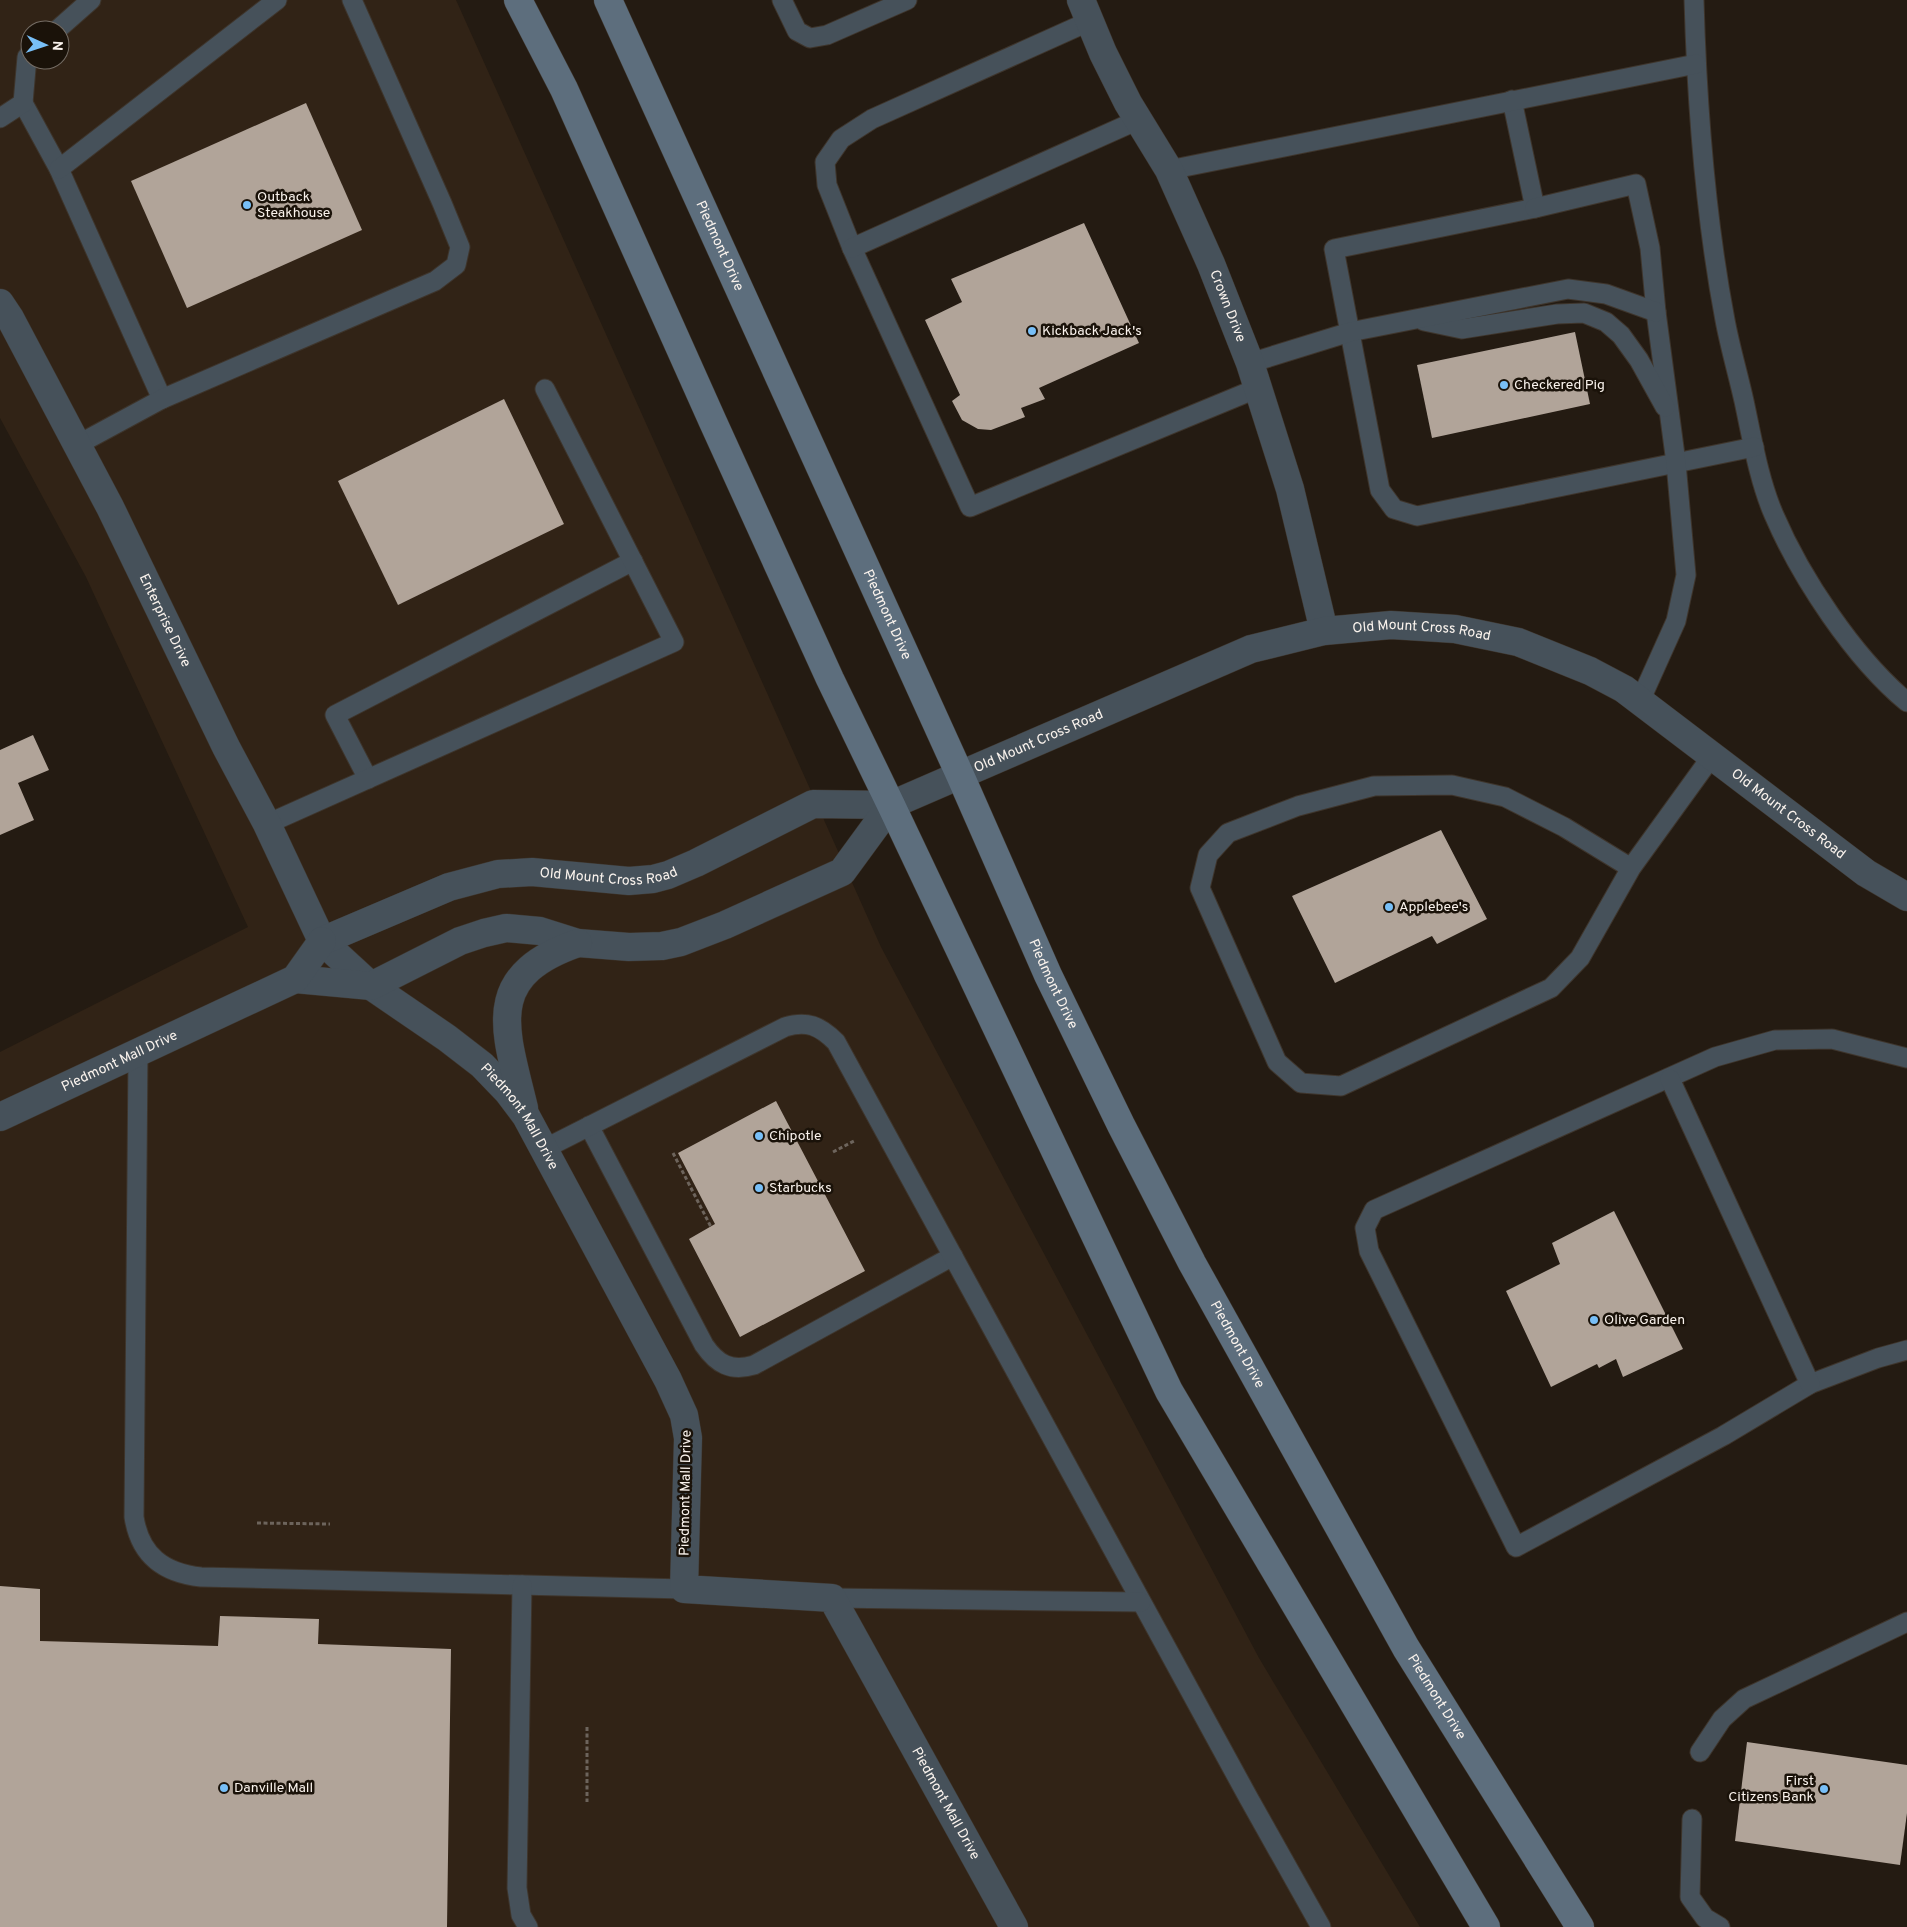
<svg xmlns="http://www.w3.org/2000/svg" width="1907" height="1927" font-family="Overpass,sans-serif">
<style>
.built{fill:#312316;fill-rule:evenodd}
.building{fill:#b1a499}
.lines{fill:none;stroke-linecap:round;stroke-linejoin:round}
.lane-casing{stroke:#3e352c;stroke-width:21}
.street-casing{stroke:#3e352c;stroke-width:29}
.secondary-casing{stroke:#3e352c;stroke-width:29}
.path{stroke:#6d645c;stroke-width:3;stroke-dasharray:4 2.5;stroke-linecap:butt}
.lane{stroke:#46515a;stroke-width:19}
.street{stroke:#46515a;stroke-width:28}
.secondary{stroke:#5d6e7d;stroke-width:28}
.poi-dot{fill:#78bff7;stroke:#1a1209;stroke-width:2}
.labels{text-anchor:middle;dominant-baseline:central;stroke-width:5;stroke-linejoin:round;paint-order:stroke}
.poi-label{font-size:14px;fill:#faf3ed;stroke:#1a1209;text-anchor:start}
.street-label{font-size:14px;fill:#faf3ed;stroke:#1a1209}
</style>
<rect width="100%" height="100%" fill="#241b12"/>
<path class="built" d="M 0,0 L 456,0 L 881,947 L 1259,1658 L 1420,1927 L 0,1927 L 0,1052 L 248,927 L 86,577 L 0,418 ZM 30,30 L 60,30 L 60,60 L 30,60 Z"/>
<g class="building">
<polygon points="306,103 362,230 187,308 131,181"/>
<polygon points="1084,223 1139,343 1039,388 1045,399 1021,408 1025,417 991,430 978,429 962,420 952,401 960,395 925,320 962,302 951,279"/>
<polygon points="1575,332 1590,404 1432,438 1417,365"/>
<polygon points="504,399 564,524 398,605 338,481"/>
<polygon points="33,735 49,770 18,783 34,820 0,835 0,750"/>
<polygon points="1441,830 1487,919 1437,944 1432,936 1335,983 1292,896"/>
<polygon points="776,1101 865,1271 740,1337 689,1239 715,1224 678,1153"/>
<polygon points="1614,1211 1683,1349 1623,1377 1616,1359 1599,1368 1597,1364 1551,1387 1506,1291 1560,1264 1552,1243"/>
<polygon points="0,1586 40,1589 40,1641 218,1646 220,1616 319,1619 318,1644 451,1649 447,1927 0,1927"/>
<polygon points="1747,1742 1907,1765 1907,1813 1900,1865 1735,1841"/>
</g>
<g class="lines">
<defs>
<g id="lane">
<polyline points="782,0 797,31 810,38 827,35 907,0"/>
<path d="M 1694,0 C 1697,107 1705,215 1725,320 C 1730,347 1738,374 1744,401 C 1752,438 1759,481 1774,515 C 1801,578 1854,658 1907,702"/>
<polyline points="1090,21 872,119 841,139 825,162 827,185 852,248 970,507 1258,388"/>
<polyline points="57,30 91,0"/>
<polyline points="1512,100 1535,208 1334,249 1380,490 1394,509 1417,516 1754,447"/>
<polyline points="23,103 59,169 162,399"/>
<polyline points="0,118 23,103 27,57 30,54"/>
<polyline points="59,169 277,0"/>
<polyline points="1169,170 1696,64"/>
<polyline points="1535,208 1636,184 1650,248 1656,312 1676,463 1686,575 1676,621 1640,701"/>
<polyline points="852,248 1138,120"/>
<polyline points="1424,321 1462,329 1557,314 1584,313 1606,322 1621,335 1639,360 1665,407"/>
<polyline points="1250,363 1350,332 1568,289 1606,294 1656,312"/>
<polyline points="77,445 162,399 435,281 456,265 460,247 442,203 352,0"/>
<polyline points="368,779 335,715 633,561"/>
<polyline points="267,824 674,642 545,389"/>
<polyline points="1631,868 1580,958 1551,988 1341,1086 1301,1083 1277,1062 1200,888 1208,855 1228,833 1298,806 1374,786 1452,785 1505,797 1564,827 1631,868 1712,756"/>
<path d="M 138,1053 L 134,1517 C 140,1555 163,1573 201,1577 L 684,1589"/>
<polyline points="1907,1058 1832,1039 1775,1040 1715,1057 1374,1210 1365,1228 1369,1251 1516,1547 1723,1436 1810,1384 1878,1358 1907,1350"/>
<polyline points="1670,1079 1810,1384"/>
<path d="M 589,1126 L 704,1345 C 717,1364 731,1372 754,1365 L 953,1256"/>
<path d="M 544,1149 L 785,1027 C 807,1020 820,1026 836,1042 L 1248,1797 L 1321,1927"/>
<polyline points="522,1585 517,1888 521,1915 528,1927"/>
<polyline points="832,1598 1141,1602"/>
<polyline points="1700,1752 1722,1719 1744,1699 1907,1622"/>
<polyline points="1692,1819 1690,1897 1705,1918 1720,1927"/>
</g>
<g id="street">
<path id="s1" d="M 1081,0 L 1103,53 L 1128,103 L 1169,170 L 1211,264 L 1250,363 L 1290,489 L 1324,631"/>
<path id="s2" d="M 0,303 L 10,318 L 110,507 L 226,747 L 267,824 L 322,941 L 371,986 L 447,1038 L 482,1065 L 508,1092 L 526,1116 L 668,1380 L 684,1415 L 688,1438 L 684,1589 L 832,1598 L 1014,1927"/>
<path id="s3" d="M 322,941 L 449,887 L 498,874 L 532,872 L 629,881 L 653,879 L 668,875 L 696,863 L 813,804 L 891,805 L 1251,649 L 1324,631 L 1391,625 L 1455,629 L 1518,642 L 1590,671 L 1624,689 L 1866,873 L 1907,897"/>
<polyline points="295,979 371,986 460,941 484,933 506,928 540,931 578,943 629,947 662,946 681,942 725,925 842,872 891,805"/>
<path d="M 524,1108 C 505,1029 482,976 578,943"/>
<path id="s4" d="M 0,1117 L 295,979 L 322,941"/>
</g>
<g id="secondary">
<polyline points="518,0 564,89 713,422 830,679 891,805 1169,1391 1486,1927"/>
<path id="s5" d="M 608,0 L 960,775 L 1048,975 L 1121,1125 L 1192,1263 L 1406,1648 L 1580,1927"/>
</g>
</defs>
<use href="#lane" class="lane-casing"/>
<use href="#street" class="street-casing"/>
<use href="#secondary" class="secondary-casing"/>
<g class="path">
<polyline points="833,1152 854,1141"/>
<polyline points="673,1153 711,1227"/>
<polyline points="257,1523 330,1524"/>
<polyline points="587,1727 587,1802"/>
</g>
<use href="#lane" class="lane"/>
<use href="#street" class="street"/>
<use href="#secondary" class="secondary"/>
</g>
<g class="poi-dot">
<circle cx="247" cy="205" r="5"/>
<circle cx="1032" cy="331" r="5"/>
<circle cx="1504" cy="385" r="5"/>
<circle cx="1389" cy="907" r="5"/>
<circle cx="759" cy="1136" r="5"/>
<circle cx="759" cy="1188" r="5"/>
<circle cx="1594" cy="1320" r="5"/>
<circle cx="224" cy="1788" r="5"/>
<circle cx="1824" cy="1789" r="5"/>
</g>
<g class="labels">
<g class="poi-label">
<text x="257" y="197">Outback<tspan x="257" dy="16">Steakhouse</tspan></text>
<text x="1042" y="331">Kickback Jack's</text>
<text x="1514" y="385">Checkered Pig</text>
<text x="1399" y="907">Applebee's</text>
<text x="769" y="1136">Chipotle</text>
<text x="769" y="1188">Starbucks</text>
<text x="1604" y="1320">Olive Garden</text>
<text x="1814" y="1781" text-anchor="end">First<tspan x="1814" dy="16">Citizens Bank</tspan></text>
<text x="234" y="1788">Danville Mall</text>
</g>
<g class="street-label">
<text stroke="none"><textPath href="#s5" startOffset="270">Piedmont Drive</textPath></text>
<text stroke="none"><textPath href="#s1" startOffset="340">Crown Drive</textPath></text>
<text stroke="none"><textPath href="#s5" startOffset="675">Piedmont Drive</textPath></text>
<text stroke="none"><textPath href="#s2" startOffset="358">Enterprise Drive</textPath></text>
<text stroke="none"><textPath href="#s3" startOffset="1165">Old Mount Cross Road</textPath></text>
<text stroke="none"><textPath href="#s3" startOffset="760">Old Mount Cross Road</textPath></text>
<text stroke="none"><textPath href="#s3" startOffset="1585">Old Mount Cross Road</textPath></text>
<text stroke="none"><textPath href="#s3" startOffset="300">Old Mount Cross Road</textPath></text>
<text stroke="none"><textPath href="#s5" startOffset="1080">Piedmont Drive</textPath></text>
<text stroke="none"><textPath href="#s4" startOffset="132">Piedmont Mall Drive</textPath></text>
<text stroke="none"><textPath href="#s2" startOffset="982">Piedmont Mall Drive</textPath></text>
<text stroke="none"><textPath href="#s5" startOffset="1485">Piedmont Drive</textPath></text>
<text transform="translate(686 1493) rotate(-89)">Piedmont Mall Drive</text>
<text stroke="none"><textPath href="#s5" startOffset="1890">Piedmont Drive</textPath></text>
<text stroke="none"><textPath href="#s2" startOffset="1881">Piedmont Mall Drive</textPath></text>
</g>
</g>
<g transform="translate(45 45) rotate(93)"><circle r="24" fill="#1a1209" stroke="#746c64"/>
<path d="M0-4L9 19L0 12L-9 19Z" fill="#78bff7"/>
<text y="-8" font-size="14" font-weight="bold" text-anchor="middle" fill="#faf3ed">N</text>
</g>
</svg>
